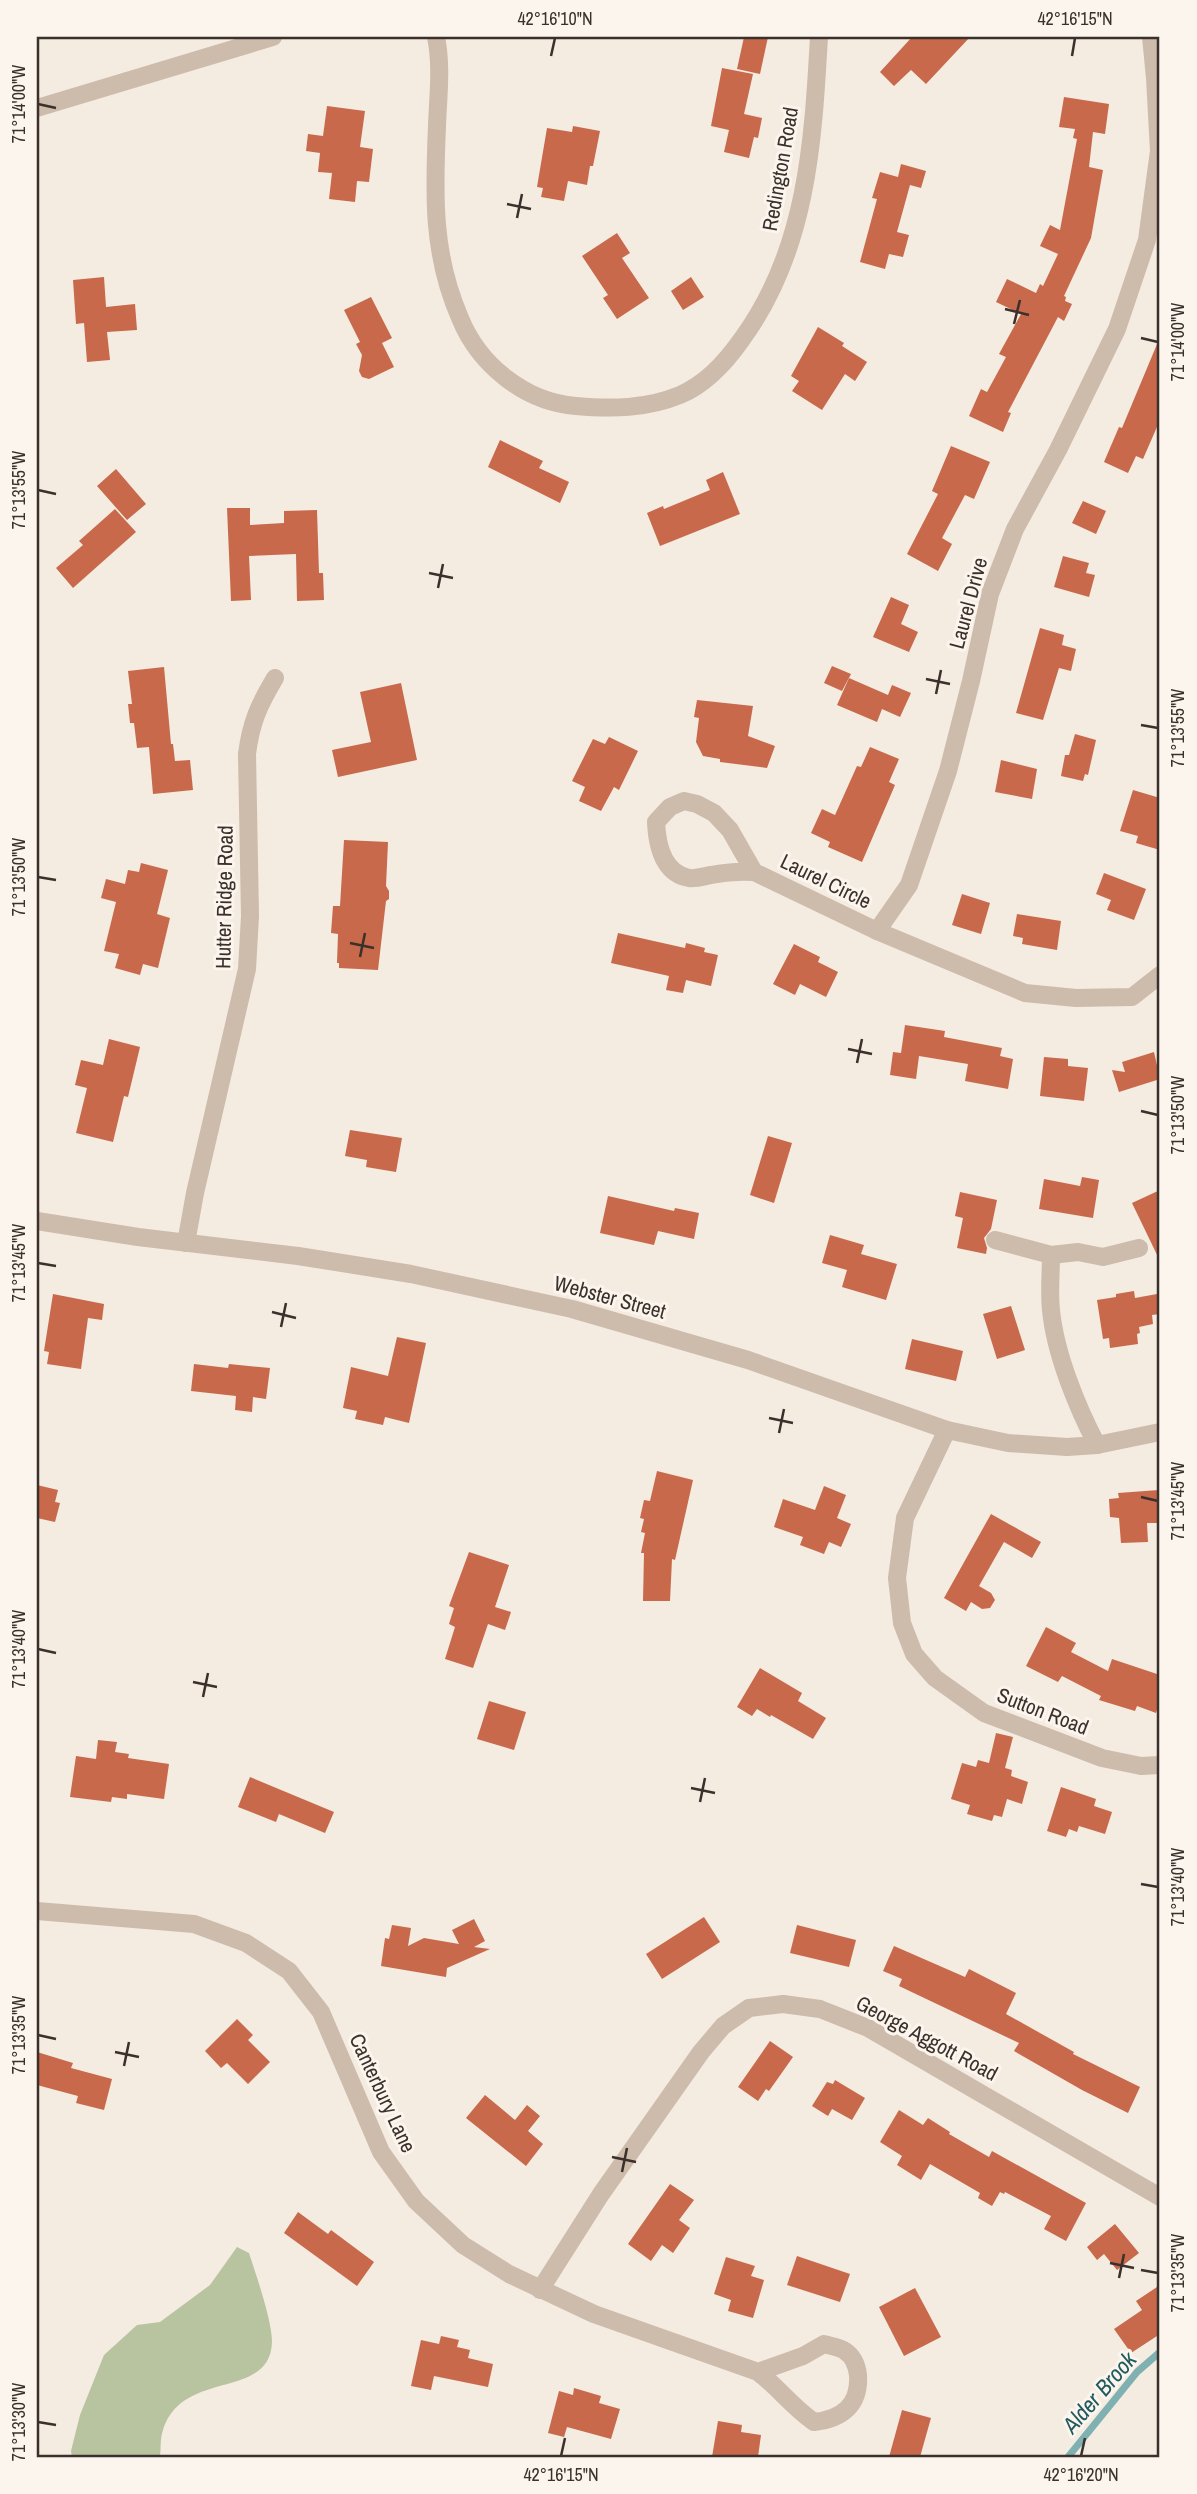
<svg xmlns="http://www.w3.org/2000/svg" width="1197" height="2494" font-family="'Archivo Narrow',sans-serif">
<style>
.green{fill:#b8c4a0}
.lines{fill:none;stroke-linecap:round;stroke-linejoin:round}
.stream{stroke:#7fb0b2;stroke-width:7}
.building{fill:#c8694b}
.minor{stroke:#cdbbac;stroke-width:18}
.ticks{fill:none;stroke:#3b302b;stroke-width:2.5}
.labels{text-anchor:middle;dominant-baseline:central;stroke-width:6;stroke-linejoin:round;paint-order:stroke}
.street-label{font-size:21px;fill:#3b302b;stroke:#fbf5ee}
.water-label{font-size:23px;font-style:italic;fill:#1f5a5e;stroke:#fbf5ee}
.neatline{fill:none;stroke:#3b302b;stroke-width:2.5}
.ticks-label{font-size:18px;text-anchor:middle;fill:#3b302b}
</style>
<rect width="100%" height="100%" fill="#f4ebe1"/>
<path class="green" d="M 237,2247 L 249,2253 C 256,2275 272,2320 272,2342 C 270,2401 183,2368 163,2430 C 160,2438 161,2449 160,2457 L 72,2457 L 71,2451 L 80,2415 L 104,2355 L 137,2325 L 160,2322 L 210,2285 Z"/>
<g class="lines">
<polyline class="stream" points="1068,2457 1137,2372 1160,2352"/>
</g>
<g class="building">
<polygon points="744,37 768,37 760,74 737,69"/>
<polygon points="912,37 970,37 926,84 911,70 894,86 880,72"/>
<polygon points="722,68 753,74 744,114 762,118 758,138 754,137 749,158 724,152 729,130 711,126"/>
<polygon points="1064,97 1109,104 1105,134 1093,132 1089,167 1103,170 1091,238 1064,296 1066,297 1065,301 1072,304 1064,321 1058,317 1008,412 1011,413 1003,432 969,416 981,389 987,392 1006,357 999,354 1021,314 996,302 1007,279 1036,293 1040,284 1043,286 1058,254 1040,246 1050,225 1060,230 1077,139 1073,138 1075,129 1059,127"/>
<polygon points="327,106 365,111 360,147 373,149 369,182 357,181 355,202 329,199 332,173 318,172 320,153 306,151 308,134 323,136"/>
<polygon points="573,126 600,131 593,166 590,166 587,185 568,181 564,201 541,197 543,188 537,187 547,128 572,132"/>
<polygon points="901,164 926,171 921,188 910,185 897,232 909,235 903,257 889,254 885,269 860,262 877,199 872,198 880,172 898,177"/>
<polygon points="617,233 630,253 622,258 649,298 617,319 603,298 608,295 582,256"/>
<polygon points="104,277 106,307 135,304 137,330 107,332 110,360 87,362 84,323 76,324 73,280"/>
<polygon points="691,277 704,297 683,310 671,291"/>
<polygon points="371,297 392,338 382,343 394,367 369,379 362,377 359,371 362,355 356,344 360,342 344,310"/>
<polygon points="818,327 844,343 842,346 867,362 855,381 845,374 822,410 792,391 799,381 791,376"/>
<polygon points="1160,337 1160,420 1143,459 1136,456 1128,473 1104,462 1119,427 1122,428"/>
<polygon points="500,440 543,461 539,468 569,482 560,503 488,467"/>
<polygon points="951,446 990,462 974,499 965,495 942,538 952,544 938,571 907,554 938,494 932,491"/>
<polygon points="116,469 146,504 127,520 97,486"/>
<polygon points="723,472 740,514 660,546 647,513 663,506 664,509 710,490 706,480"/>
<polygon points="1083,501 1106,511 1096,534 1072,523"/>
<polygon points="227,508 250,508 250,525 284,523 284,511 317,510 319,573 323,573 324,600 297,601 296,554 249,556 251,600 231,601"/>
<polygon points="115,509 136,532 73,588 56,568 83,545 79,541"/>
<polygon points="1063,556 1089,563 1086,573 1095,575 1089,597 1054,587"/>
<polygon points="891,597 909,605 901,624 918,632 909,652 873,637"/>
<polygon points="1040,628 1064,635 1062,645 1076,649 1071,671 1059,668 1043,720 1016,713"/>
<polygon points="832,666 851,674 842,691 824,683"/>
<polygon points="164,667 171,744 173,744 175,761 190,760 193,790 153,794 149,747 137,748 134,723 130,723 128,704 132,704 128,671"/>
<polygon points="849,678 888,695 892,685 911,693 900,717 882,709 877,722 837,705"/>
<polygon points="401,683 417,760 338,777 332,750 371,742 360,692"/>
<polygon points="697,700 753,706 748,736 775,746 767,768 720,762 720,759 703,756 696,742 699,718 694,717"/>
<polygon points="1075,734 1096,740 1088,775 1085,774 1083,781 1061,776 1065,755 1069,755"/>
<polygon points="609,737 638,751 619,790 614,787 601,811 579,801 585,787 572,781 593,739 605,744"/>
<polygon points="870,747 899,759 889,782 895,785 862,862 828,847 830,842 811,833 822,809 835,815 857,766 861,767"/>
<polygon points="1001,760 1037,769 1032,799 995,792"/>
<polygon points="1133,790 1160,798 1160,850 1136,843 1138,836 1120,831"/>
<polygon points="344,840 388,842 386,886 389,891 389,899 386,901 378,970 339,968 339,963 337,963 338,934 331,933 333,906 340,906"/>
<polygon points="141,863 168,870 157,914 170,918 158,968 143,964 140,975 115,968 119,954 104,951 116,902 101,898 106,879 125,884 128,870 139,872"/>
<polygon points="1104,873 1146,889 1134,920 1107,910 1111,900 1096,894"/>
<polygon points="962,894 990,903 981,934 952,925"/>
<polygon points="1017,914 1061,921 1057,950 1022,944 1023,938 1013,936"/>
<polygon points="618,933 685,948 686,943 705,948 704,952 718,955 711,986 686,980 683,993 666,990 669,976 611,963"/>
<polygon points="794,944 820,957 818,962 838,972 826,997 800,984 795,995 773,984"/>
<polygon points="905,1025 945,1031 944,1037 1002,1048 1000,1056 1013,1059 1008,1089 965,1081 968,1064 919,1056 916,1079 890,1075 893,1052 901,1053"/>
<polygon points="109,1039 140,1047 128,1097 124,1096 113,1142 76,1133 87,1088 75,1085 81,1060 103,1065"/>
<polygon points="1154,1052 1160,1079 1119,1092 1112,1070 1125,1072 1122,1062"/>
<polygon points="1044,1057 1068,1059 1068,1066 1088,1068 1084,1101 1040,1096"/>
<polygon points="350,1130 402,1138 396,1172 366,1167 367,1160 345,1156"/>
<polygon points="768,1136 792,1143 774,1203 750,1195"/>
<polygon points="1082,1177 1099,1180 1093,1218 1039,1209 1044,1179 1080,1186"/>
<polygon points="1160,1190 1160,1261 1132,1203"/>
<polygon points="960,1192 997,1200 991,1229 984,1238 987,1248 986,1254 957,1248 963,1218 955,1216"/>
<polygon points="608,1196 674,1211 675,1208 699,1213 694,1239 658,1231 654,1245 600,1233"/>
<polygon points="830,1235 864,1245 861,1254 897,1264 886,1300 842,1287 847,1270 822,1263"/>
<polygon points="1134,1291 1135,1298 1157,1294 1160,1314 1152,1315 1153,1324 1139,1327 1140,1333 1137,1334 1138,1344 1110,1348 1109,1338 1103,1339 1097,1300 1116,1297 1116,1294"/>
<polygon points="53,1294 104,1304 102,1320 88,1318 81,1369 47,1364 49,1352 44,1351"/>
<polygon points="1011,1306 1025,1350 997,1359 983,1314"/>
<polygon points="397,1337 426,1343 409,1423 385,1417 383,1425 355,1419 357,1411 343,1408 351,1367 388,1376"/>
<polygon points="912,1339 963,1351 956,1381 905,1369"/>
<polygon points="194,1364 228,1368 229,1364 270,1368 266,1399 253,1397 252,1412 235,1410 236,1396 191,1391"/>
<polygon points="657,1471 693,1480 675,1560 672,1559 670,1601 643,1601 644,1553 641,1553 645,1533 641,1532 644,1519 640,1518 644,1500 650,1501"/>
<polygon points="37,1485 58,1490 55,1502 60,1503 55,1522 37,1518"/>
<polygon points="824,1486 846,1495 837,1518 851,1524 841,1547 829,1542 824,1554 800,1545 803,1537 774,1527 783,1499 815,1510"/>
<polygon points="1159,1490 1160,1523 1147,1523 1148,1542 1121,1543 1119,1518 1110,1517 1109,1499 1119,1498 1118,1493"/>
<polygon points="991,1514 1041,1542 1032,1558 1004,1542 979,1586 991,1593 995,1600 990,1608 982,1609 971,1602 966,1611 944,1598"/>
<polygon points="469,1552 509,1565 495,1607 511,1612 505,1630 488,1624 473,1668 445,1659 455,1627 449,1624 454,1608 449,1606"/>
<polygon points="1046,1627 1076,1643 1071,1652 1108,1671 1112,1659 1160,1675 1160,1700 1156,1713 1137,1706 1135,1711 1099,1700 1101,1696 1062,1676 1058,1682 1026,1666"/>
<polygon points="760,1668 802,1693 798,1701 826,1718 813,1739 771,1715 770,1717 757,1709 752,1716 737,1707"/>
<polygon points="489,1701 526,1712 514,1750 477,1739"/>
<polygon points="996,1733 1013,1737 1005,1768 1012,1770 1011,1776 1028,1782 1022,1804 1007,1799 1002,1817 994,1815 992,1821 967,1814 970,1805 951,1799 962,1763 976,1767 978,1760 989,1763"/>
<polygon points="98,1740 117,1742 115,1752 129,1754 128,1758 169,1764 164,1799 127,1794 127,1799 112,1797 111,1802 70,1797 76,1756 96,1759"/>
<polygon points="250,1777 334,1812 325,1833 279,1814 276,1822 238,1807"/>
<polygon points="1061,1787 1096,1799 1094,1806 1112,1812 1105,1834 1079,1826 1077,1832 1069,1829 1066,1837 1047,1831"/>
<polygon points="704,1917 720,1942 662,1979 646,1954"/>
<polygon points="474,1919 485,1941 474,1947 490,1949 447,1968 446,1977 381,1966 385,1938 389,1939 392,1925 411,1928 408,1946 424,1938 459,1944 452,1930"/>
<polygon points="797,1925 856,1940 849,1967 790,1953"/>
<polygon points="894,1946 965,1977 969,1969 1016,1993 1006,2014 1074,2052 1073,2054 1140,2087 1128,2113 1082,2090 1014,2051 1019,2043 899,1986 902,1979 883,1971"/>
<polygon points="237,2019 253,2035 248,2040 270,2062 248,2084 227,2063 221,2068 205,2051"/>
<polygon points="770,2041 793,2057 769,2091 766,2089 758,2101 738,2087"/>
<polygon points="37,2052 73,2063 71,2068 112,2079 104,2110 76,2103 78,2096 37,2085"/>
<polygon points="835,2080 865,2098 852,2120 832,2109 828,2116 812,2106 827,2082 833,2084"/>
<polygon points="485,2095 515,2120 527,2105 540,2116 528,2131 543,2144 526,2166 466,2118"/>
<polygon points="899,2110 923,2125 928,2118 950,2132 949,2134 989,2157 992,2151 1086,2203 1066,2241 1044,2229 1051,2216 1005,2192 1004,2194 1000,2192 992,2206 978,2198 980,2193 930,2164 921,2180 897,2165 902,2156 880,2142"/>
<polygon points="670,2184 694,2200 679,2220 690,2228 673,2253 662,2245 651,2261 628,2244"/>
<polygon points="298,2212 328,2234 331,2230 374,2262 357,2286 284,2233"/>
<polygon points="1115,2224 1139,2253 1117,2270 1104,2254 1097,2260 1087,2247"/>
<polygon points="797,2256 850,2274 840,2302 787,2285"/>
<polygon points="726,2257 755,2266 751,2276 764,2280 753,2318 728,2311 731,2300 714,2294"/>
<polygon points="1160,2285 1160,2341 1157,2336 1131,2353 1114,2329 1142,2310 1136,2301"/>
<polygon points="915,2288 941,2337 904,2356 879,2307"/>
<polygon points="441,2336 459,2340 457,2347 470,2350 468,2358 493,2364 488,2387 434,2376 431,2390 411,2386 421,2340 439,2344"/>
<polygon points="574,2388 601,2396 599,2403 620,2409 611,2439 567,2427 564,2437 548,2433 559,2391 573,2395"/>
<polygon points="902,2410 931,2418 920,2457 889,2457"/>
<polygon points="718,2421 742,2425 741,2432 761,2435 758,2457 712,2457"/>
</g>
<g class="lines">
<g class="minor">
<path d="M 436,37 C 442,66 438,97 437,126 C 434,194 432,254 460,318 C 479,365 525,402 576,406 C 611,409 646,409 680,395 C 706,384 726,362 742,339 C 807,250 813,143 819,37"/>
<polyline points="1151,37 1155,78 1159,151 1147,240 1117,329 1058,450 1015,529 990,594 971,681 948,771 909,885 877,931 1025,993 1076,998 1132,997 1160,975"/>
<polyline points="37,108 273,37"/>
<path d="M 754,872 C 739,871 726,872 711,875 C 705,876 696,879 689,878 C 662,873 657,844 656,822 L 670,807 L 684,801 L 697,804 L 714,813 L 730,830 L 754,872 L 877,931"/>
<polyline points="37,1221 138,1237 298,1256 411,1274 572,1309 748,1360 947,1430 1008,1443 1067,1447 1097,1445 1160,1432"/>
<polyline points="995,1240 1051,1255 1078,1252 1103,1257 1139,1248"/>
<path d="M 186,1243 L 195,1193 L 247,969 L 250,916 L 247,754 C 251,722 259,705 275,678"/>
<path d="M 1051,1255 C 1051,1273 1049,1292 1051,1310 C 1055,1353 1077,1407 1097,1445"/>
<polyline points="947,1430 905,1518 897,1578 902,1623 914,1654 935,1678 984,1713 1102,1758 1141,1766 1160,1765"/>
<path d="M 37,1911 L 194,1924 L 246,1943 L 289,1971 L 321,2012 L 381,2152 L 416,2201 L 463,2245 L 509,2274 L 594,2314 L 758,2372 C 779,2388 792,2407 814,2422 C 842,2419 860,2405 858,2375 C 857,2366 854,2357 845,2351 C 840,2347 830,2346 824,2344 L 803,2356 L 758,2372"/>
<polyline points="540,2290 601,2194 701,2052 723,2026 749,2008 783,2004 820,2009 868,2028 1160,2197"/>
</g>
</g>
<path class="ticks" d="M 551,56 L 555,38M 1072,56 L 1075,38M 38,104 L 56,108M 507,204 L 531,209M 517,218 L 522,194M 1005,309 L 1029,315M 1014,324 L 1020,300M 1141,338 L 1158,342M 38,490 L 56,494M 429,573 L 453,578M 438,588 L 443,564M 926,679 L 950,684M 936,694 L 941,670M 1141,725 L 1158,728M 38,877 L 56,880M 350,943 L 374,948M 360,957 L 365,933M 848,1049 L 872,1054M 857,1063 L 862,1039M 1141,1111 L 1158,1115M 38,1263 L 56,1266M 272,1312 L 296,1318M 281,1327 L 286,1303M 769,1418 L 793,1423M 779,1433 L 784,1409M 1141,1497 L 1158,1501M 38,1649 L 56,1653M 193,1682 L 217,1687M 203,1697 L 208,1673M 691,1788 L 715,1793M 700,1802 L 705,1778M 1141,1884 L 1158,1887M 38,2035 L 56,2039M 115,2052 L 139,2057M 124,2066 L 129,2042M 612,2157 L 636,2162M 622,2172 L 627,2148M 1110,2263 L 1134,2268M 1141,2270 L 1158,2273M 1119,2278 L 1124,2254M 38,2422 L 56,2425M 561,2456 L 565,2438M 1081,2456 L 1085,2438"/>
<g class="labels">
<g class="street-label">
<text transform="translate(780 169) rotate(-80)">Redington Road</text>
<text transform="translate(968 603) rotate(-75)">Laurel Drive</text>
<text transform="translate(826 881) rotate(26)">Laurel Circle</text>
<text transform="translate(224 897) rotate(-89)">Hutter Ridge Road</text>
<text transform="translate(610 1297) rotate(15)">Webster Street</text>
<text transform="translate(1043 1711) rotate(21)">Sutton Road</text>
<text transform="translate(927 2038) rotate(28)">George Aggott Road</text>
<text transform="translate(383 2093) rotate(65)">Canterbury Lane</text>
</g>
<g class="water-label">
<text transform="translate(1099 2392) rotate(-49)">Alder Brook</text>
</g>
</g>
<rect width="1197" height="2494" fill="none" stroke="#fbf5ee" stroke-width="77"/>
<rect x="38" y="38" width="1120" height="2418" class="neatline"/>
<g class="ticks-label">
<text x="555" y="25">42°16'10"N</text>
<text x="1075" y="25">42°16'15"N</text>
<text transform="translate(19 104) rotate(-90)" y="6">71°14'00"W</text>
<text transform="translate(1178 342) rotate(-90)" y="6">71°14'00"W</text>
<text transform="translate(19 490) rotate(-90)" y="6">71°13'55"W</text>
<text transform="translate(1178 728) rotate(-90)" y="6">71°13'55"W</text>
<text transform="translate(19 877) rotate(-90)" y="6">71°13'50"W</text>
<text transform="translate(1178 1115) rotate(-90)" y="6">71°13'50"W</text>
<text transform="translate(19 1263) rotate(-90)" y="6">71°13'45"W</text>
<text transform="translate(1178 1501) rotate(-90)" y="6">71°13'45"W</text>
<text transform="translate(19 1649) rotate(-90)" y="6">71°13'40"W</text>
<text transform="translate(1178 1887) rotate(-90)" y="6">71°13'40"W</text>
<text transform="translate(19 2035) rotate(-90)" y="6">71°13'35"W</text>
<text transform="translate(1178 2273) rotate(-90)" y="6">71°13'35"W</text>
<text transform="translate(19 2422) rotate(-90)" y="6">71°13'30"W</text>
<text x="561" y="2481">42°16'15"N</text>
<text x="1081" y="2481">42°16'20"N</text>
</g>
</svg>
